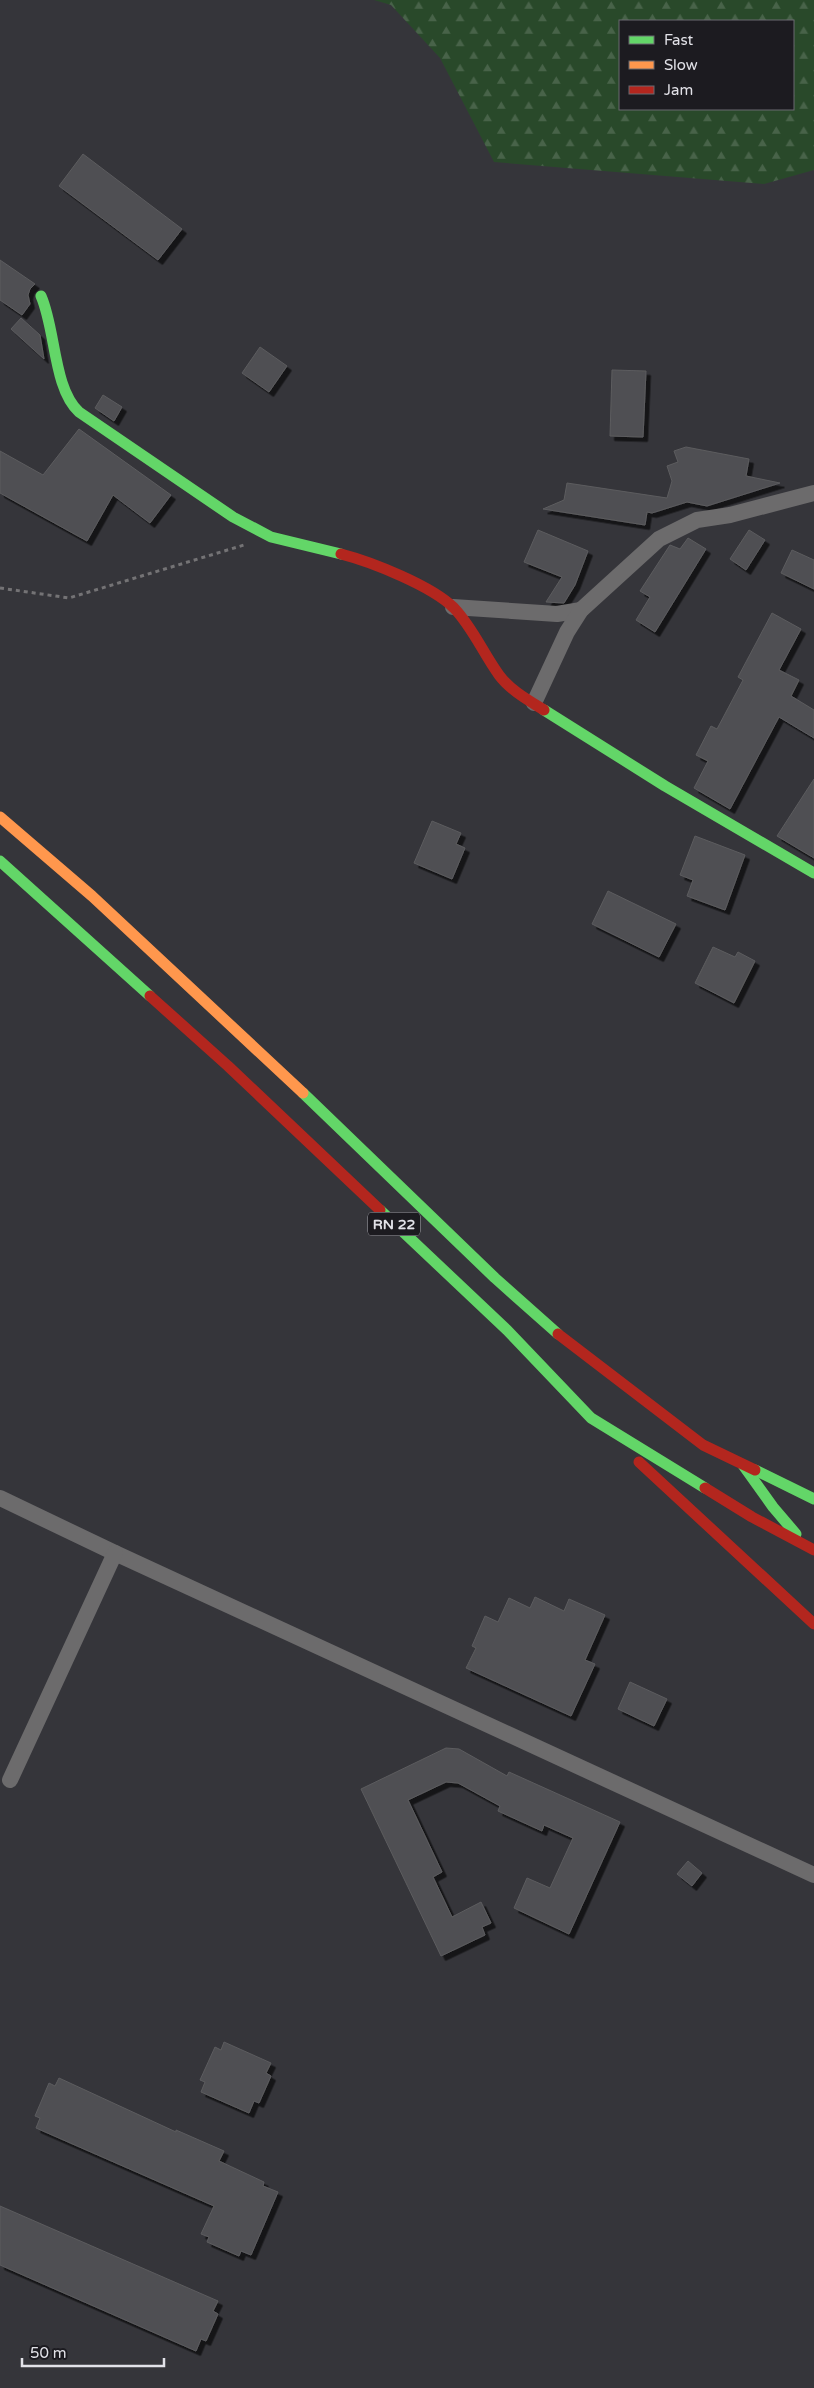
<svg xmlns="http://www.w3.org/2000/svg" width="814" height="2388" font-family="'Varela Round',sans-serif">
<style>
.forest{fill:url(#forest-firs);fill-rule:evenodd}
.building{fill:#4f4f52;stroke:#5c5c5f;filter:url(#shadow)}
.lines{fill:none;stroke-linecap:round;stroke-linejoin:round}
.path{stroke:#747375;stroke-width:3;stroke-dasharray:4 4;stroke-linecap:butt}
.street{stroke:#6c6b6c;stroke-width:16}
.fast{stroke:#63d668;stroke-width:11}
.slow{stroke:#ff974d;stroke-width:11}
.jam{stroke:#b3261e;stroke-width:11}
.labels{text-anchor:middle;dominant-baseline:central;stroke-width:4;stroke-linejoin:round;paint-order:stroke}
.shield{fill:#1c1b20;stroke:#a7a6ac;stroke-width:1}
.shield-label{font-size:14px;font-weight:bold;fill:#e2e2e8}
</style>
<defs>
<pattern id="forest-firs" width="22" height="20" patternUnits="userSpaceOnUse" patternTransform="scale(1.25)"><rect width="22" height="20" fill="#29492a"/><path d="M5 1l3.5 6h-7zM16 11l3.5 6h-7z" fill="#486349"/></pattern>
<filter id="shadow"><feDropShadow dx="4.5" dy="4.5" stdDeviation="0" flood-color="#0009"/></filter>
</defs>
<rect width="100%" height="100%" fill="#35353a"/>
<path class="forest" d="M 374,0 L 814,0 L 814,170 L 764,184 L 494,162 L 440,58 L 391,5 ZM 620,21 L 793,21 L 793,109 L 620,109 Z"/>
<g class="building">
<polygon points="83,154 182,229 158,260 59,186"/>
<polygon points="0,260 35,284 30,289 28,295 30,304 22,315 0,300"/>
<polygon points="21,318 40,335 44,359 11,329"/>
<polygon points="260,347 287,366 269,392 242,373"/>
<polygon points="612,370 646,371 643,437 610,436"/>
<polygon points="103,395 122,407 114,421 95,408"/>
<polygon points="79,429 171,495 150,523 113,495 87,541 0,493 0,451 43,475"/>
<polygon points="686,447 749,459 746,476 780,483 707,506 687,502 652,513 647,512 645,525 543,509 564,500 567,483 667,498 672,481 667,466 678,462 674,451"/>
<polygon points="538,530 588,551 575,585 564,603 546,602 562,577 524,562"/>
<polygon points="749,530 765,540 746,570 730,559"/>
<polygon points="688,538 706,549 655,632 636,620 650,597 640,591 670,545 680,549"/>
<polygon points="792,550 814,560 814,589 781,573"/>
<polygon points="772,613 801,629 779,670 799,680 791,696 814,710 814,738 779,717 730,809 694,788 708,761 696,755 711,726 717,729 743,680 738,677"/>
<polygon points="814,779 814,858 777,836"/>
<polygon points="432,821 461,833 456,844 465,848 452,879 414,863"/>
<polygon points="695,836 745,855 725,910 687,896 693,880 680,875"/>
<polygon points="608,891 676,924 659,957 592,924"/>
<polygon points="713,947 735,957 738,952 755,961 734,1003 695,983"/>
<polygon points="535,1597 564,1611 569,1599 605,1615 585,1660 595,1664 571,1716 466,1668 476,1648 472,1646 485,1616 498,1622 509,1598 530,1608"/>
<polygon points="630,1682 667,1699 654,1726 618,1709"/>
<polygon points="446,1748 459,1749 507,1776 509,1772 620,1822 569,1934 514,1908 527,1878 550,1888 573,1838 544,1825 542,1831 498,1811 500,1806 458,1783 446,1782 408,1800 442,1872 433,1877 452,1917 481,1902 491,1923 482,1927 485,1935 441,1956 361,1789"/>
<polygon points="688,1861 702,1873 692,1886 677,1874"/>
<polygon points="224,2042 271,2063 266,2073 271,2076 259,2103 254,2101 249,2113 201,2092 205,2082 200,2080 215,2047 221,2050"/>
<polygon points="59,2078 176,2132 176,2130 224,2151 219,2161 264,2182 263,2186 278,2192 251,2255 241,2251 239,2256 207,2242 209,2237 201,2234 214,2206 36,2128 40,2118 35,2116 49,2083 55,2086"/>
<polygon points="0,2206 218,2301 213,2311 218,2314 206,2341 201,2339 196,2351 0,2265"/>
</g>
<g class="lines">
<polyline class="path" points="0,588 69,598 244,545"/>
<g class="street">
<polyline points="453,607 557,614 581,610"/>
<polyline points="534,703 567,632 581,610 659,539 697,520 730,515 814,493"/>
<polyline points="0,1498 115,1553 814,1875"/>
<polyline points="10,1780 115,1553"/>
</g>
<g class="fast">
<path d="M 41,296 C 56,330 53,388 79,412 L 233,517 L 271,537 L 341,554"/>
<polyline points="544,710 665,786 814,873"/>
<polyline points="0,861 150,996"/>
<polyline points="303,1093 495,1278 558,1334"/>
<polyline points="380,1210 507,1330 591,1418 705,1488"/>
<polyline points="743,1465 773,1507 796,1534"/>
<polyline points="755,1470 814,1499"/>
</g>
<polyline class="slow" points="0,817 92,896 303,1093"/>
<g class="jam">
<path d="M 341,554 C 372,562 432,586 454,608 C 473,628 483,653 499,675 C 510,690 528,700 544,710"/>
<polyline points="150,996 228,1066 380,1210"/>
<polyline points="558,1334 703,1445 755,1470"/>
<polyline points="639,1462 814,1624"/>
<polyline points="705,1488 752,1517 814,1550"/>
</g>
</g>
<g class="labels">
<rect class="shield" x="368" y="1212.5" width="52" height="23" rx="4"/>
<g class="shield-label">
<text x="394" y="1224">RN 22</text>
</g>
</g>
<rect x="619" y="20" width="175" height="90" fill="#1c1b20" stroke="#6b6b70"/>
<rect x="629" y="36" width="25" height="8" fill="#63d668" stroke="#6b6b70"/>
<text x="664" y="45" font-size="15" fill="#e2e2e8">Fast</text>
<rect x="629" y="61" width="25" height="8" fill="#ff974d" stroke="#6b6b70"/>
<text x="664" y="70" font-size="15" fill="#e2e2e8">Slow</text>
<rect x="629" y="86" width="25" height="8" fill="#b3261e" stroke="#6b6b70"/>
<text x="664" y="95" font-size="15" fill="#e2e2e8">Jam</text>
<path d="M22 2358v8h142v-8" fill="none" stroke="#e2e2e8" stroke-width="2.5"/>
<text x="30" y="2358" font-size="15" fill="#e2e2e8" stroke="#1c1b20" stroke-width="4" paint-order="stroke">50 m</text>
</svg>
